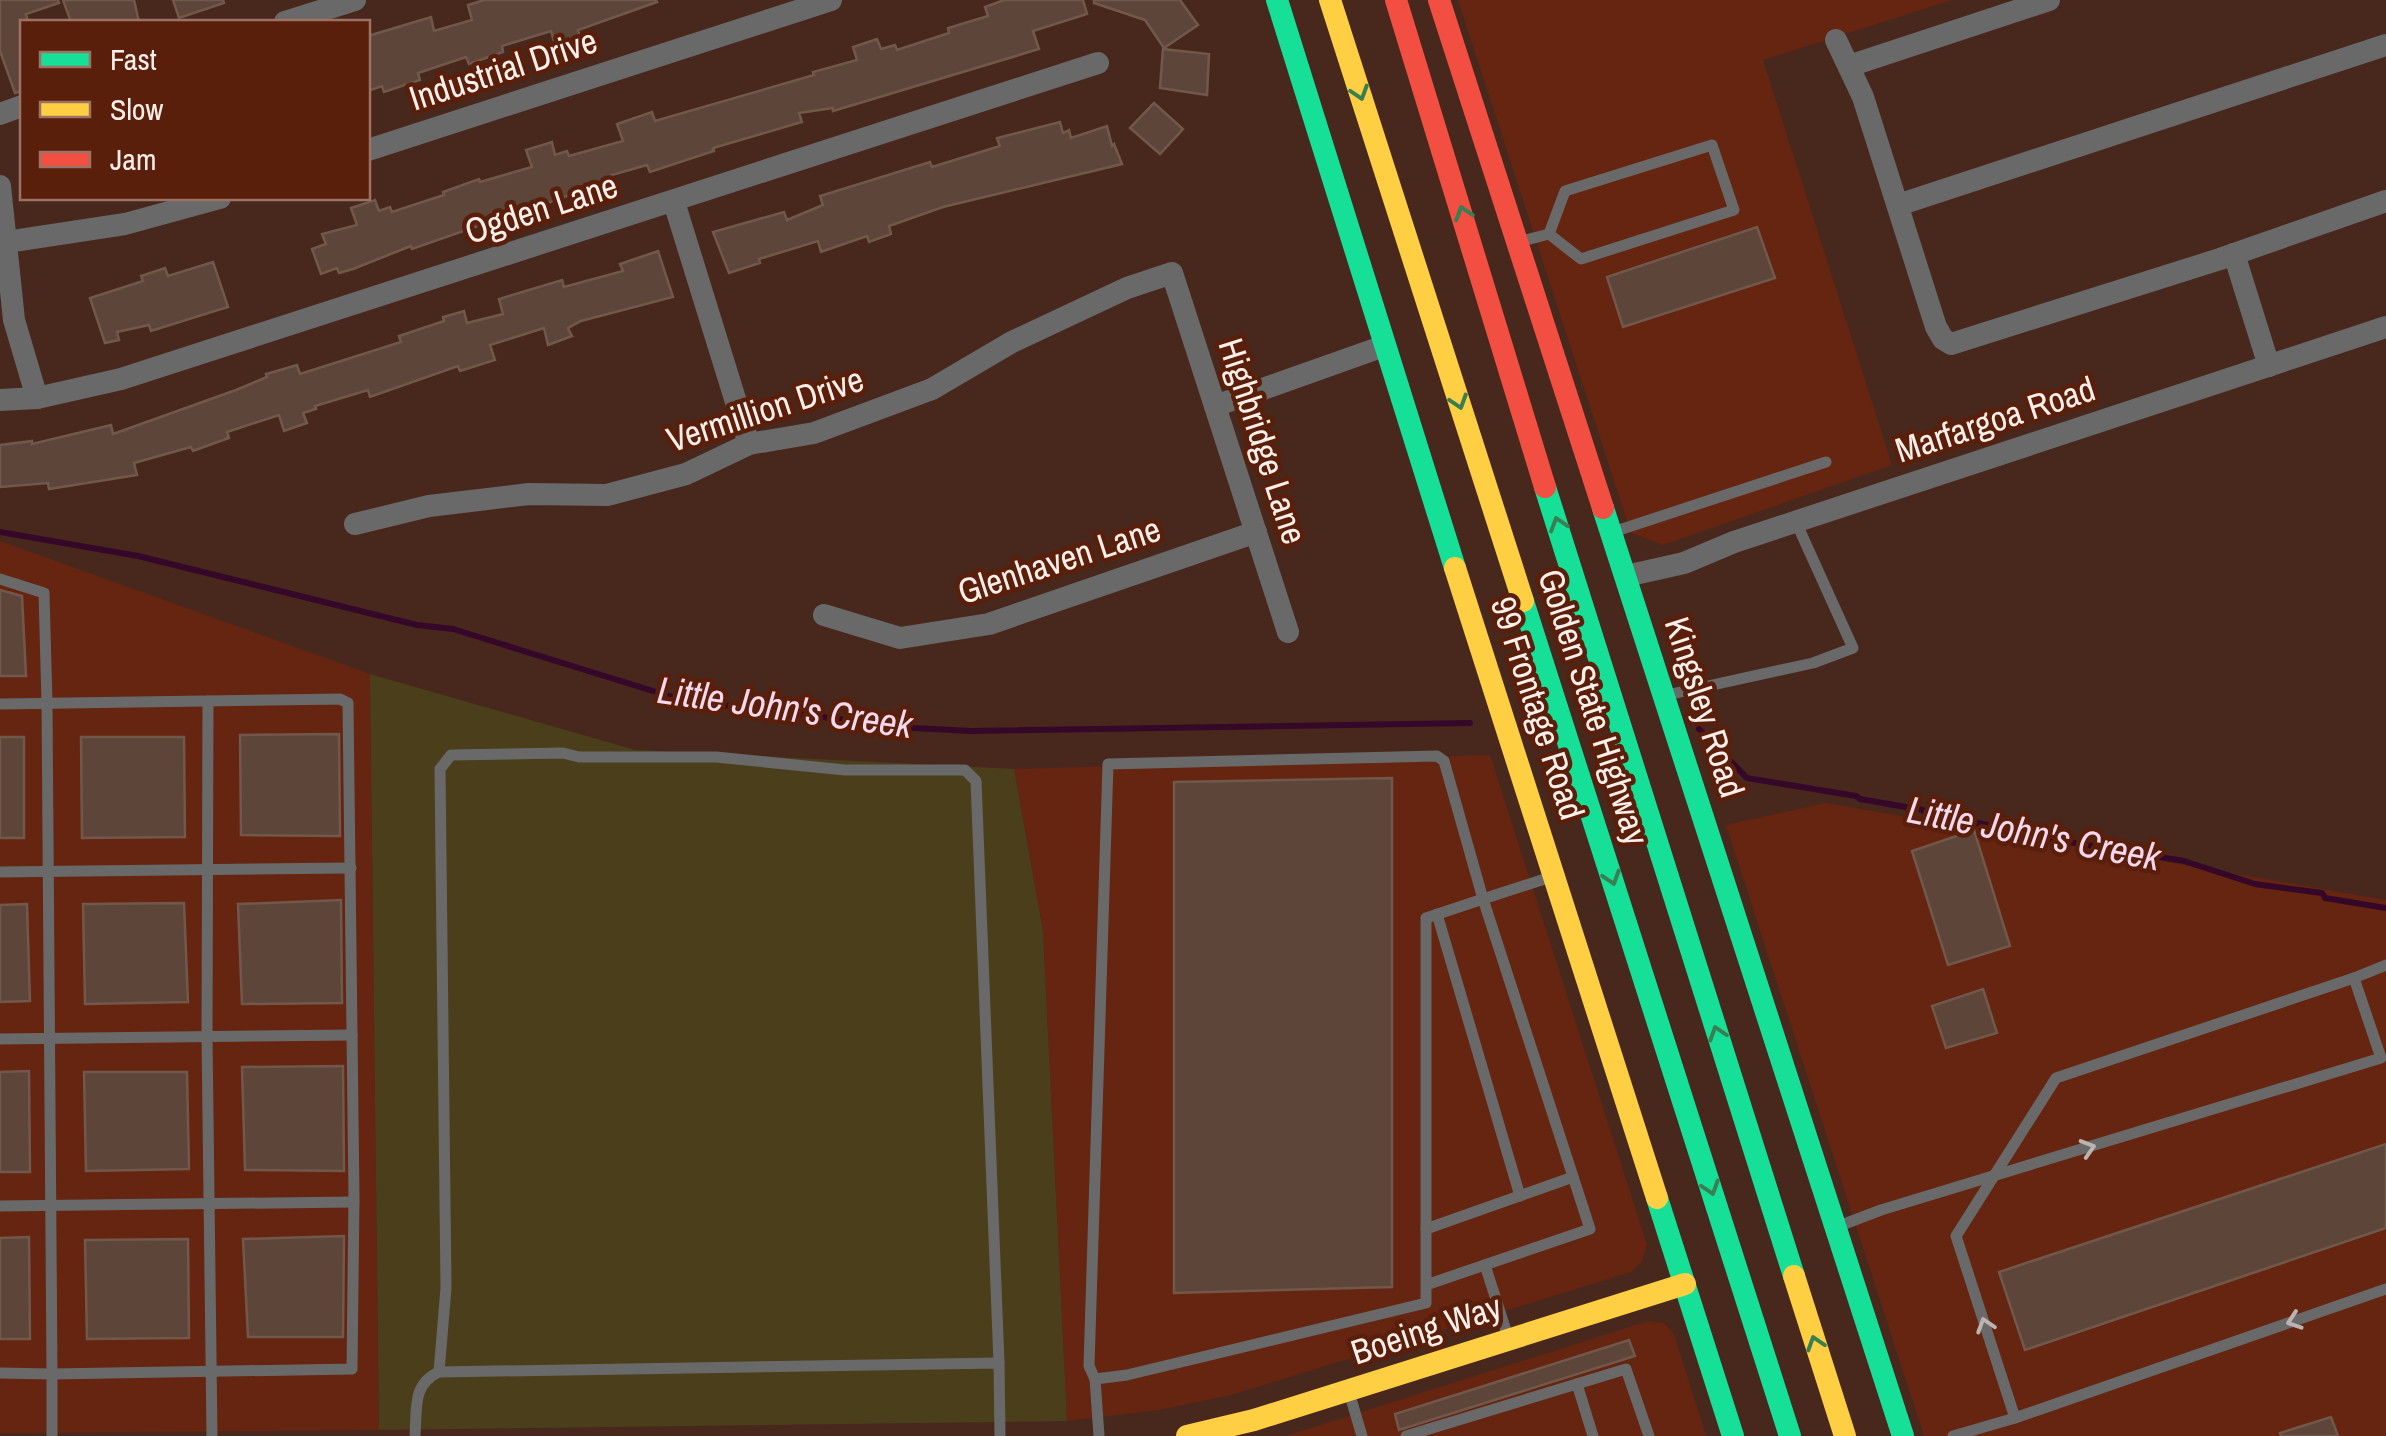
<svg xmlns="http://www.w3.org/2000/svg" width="2386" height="1436" font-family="'Archivo Narrow',sans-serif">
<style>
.built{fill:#652511}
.green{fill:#4b3f1b}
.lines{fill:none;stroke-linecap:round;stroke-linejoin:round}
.stream{stroke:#350829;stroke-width:6}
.building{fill:#5d4639;stroke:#72584b;stroke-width:2.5}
.lane{stroke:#696969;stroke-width:11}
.street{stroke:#696969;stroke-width:22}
.fast{stroke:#16e098;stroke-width:22}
.slow{stroke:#ffcf43;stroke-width:22}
.jam{stroke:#f24e42;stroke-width:22}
.oneway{stroke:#388052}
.oneway2{stroke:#bcb3b0}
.labels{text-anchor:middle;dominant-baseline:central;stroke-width:9;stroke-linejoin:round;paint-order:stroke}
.street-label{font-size:35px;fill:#ffefea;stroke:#5a1f0b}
.water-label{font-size:38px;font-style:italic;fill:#f9d8ee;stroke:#5a1f0b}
</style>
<rect width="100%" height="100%" fill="#48281d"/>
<g class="built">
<polygon points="1458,0 1952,0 1763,60 1892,465 1663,545 1631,533"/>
<polygon points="0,541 370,674 379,1430 0,1433"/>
<polygon points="1490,755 1647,1245 1642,1261 1631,1272 1231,1395 1159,1410 1067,1421 1043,931 1014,769"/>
<polygon points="1826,803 2386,900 2386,1436 1924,1436 1726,825"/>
<polygon points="1648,1321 1664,1323 1674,1334 1706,1436 1286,1436"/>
</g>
<polygon class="green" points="370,674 635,750 1014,769 1043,931 1067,1421 379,1430"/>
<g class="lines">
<g class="stream">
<polyline points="0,532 138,556 417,625 453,629 682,700 913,728 971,731 1470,723"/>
<polyline points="1699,729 1747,778 1856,796 1860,799 1923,810 1927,814 2022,831 2026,835 2184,861 2255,884 2322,893 2325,898 2386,908"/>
</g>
</g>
<g class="building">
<polygon points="0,0 58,0 59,3 26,14 28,22 22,22 22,91 15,93 0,51"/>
<polygon points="63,0 134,0 139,22 71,22"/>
<polygon points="173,0 223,0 224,3 179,18"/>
<polygon points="484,0 656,0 657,2 578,30 580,38 555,45 551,31 502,46 503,52 469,64 466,57 418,73 420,80 384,92 382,86 368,91 368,36 431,17 434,31 472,20 468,5"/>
<polygon points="1004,0 1083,0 1087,14 1033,31 1039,49 833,111 833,108 799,113 802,122 713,148 714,151 650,172 647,165 608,176 611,188 589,192 588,188 499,221 498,219 412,249 411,246 353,269 339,273 337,268 321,274 312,249 326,244 322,234 357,225 351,208 375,200 379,211 390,207 392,212 444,195 443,192 479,179 480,182 532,167 526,150 552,142 555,155 567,151 569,156 623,141 617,124 652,112 655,121 814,75 813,72 857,60 853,47 877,39 881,49 895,45 897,50 949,33 948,28 988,16 985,7"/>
<polygon points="1094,0 1180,0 1198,25 1164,48 1145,20 1094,3"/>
<polygon points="1163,49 1209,54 1207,95 1160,88"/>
<polygon points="1154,103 1183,129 1160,154 1130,128"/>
<polygon points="1060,122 1063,133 1069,130 1071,138 1107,126 1112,146 1114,144 1122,164 943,207 889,226 891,234 869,242 867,236 821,252 818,241 759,259 760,263 729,273 713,232 784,212 787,220 823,205 820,196 930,162 932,167 1000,146 997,138"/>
<polygon points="1757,227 1775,278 1623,327 1607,277"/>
<polygon points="658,251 673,297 581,321 568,328 572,336 548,345 544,328 490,345 495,360 460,371 458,366 370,397 368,390 315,406 316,409 303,413 307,423 284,431 279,415 227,432 229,438 193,451 191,447 134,463 137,475 49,489 48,483 0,487 0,445 32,441 32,444 111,425 113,434 236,390 267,377 266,374 297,365 300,374 401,342 399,336 444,321 443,317 464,311 467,323 503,314 499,299 562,280 564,287 623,271 620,264"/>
<polygon points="213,262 228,307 151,331 149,325 117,332 119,340 105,343 90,298 143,281 141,276 165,268 168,276"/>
<polygon points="0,590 22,596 26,676 0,676"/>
<polygon points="339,734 340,836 241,835 240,735"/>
<rect x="0" y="737" width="24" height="101"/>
<polygon points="81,737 184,737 185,837 82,838"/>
<polygon points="1392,778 1392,1287 1174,1293 1174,782"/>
<polygon points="1974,830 2010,946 1948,965 1912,851"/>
<polygon points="341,900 342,1003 242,1004 238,904"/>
<polygon points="184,903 188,1002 85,1004 83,904"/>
<polygon points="27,904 30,1001 0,1002 0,905"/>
<polygon points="1983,989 1997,1033 1946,1048 1932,1006"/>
<polygon points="343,1066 344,1171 245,1170 242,1067"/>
<polygon points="29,1071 30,1172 0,1172 0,1072"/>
<polygon points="84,1072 187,1072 189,1169 86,1171"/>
<polygon points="2386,1144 2386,1228 2025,1350 1999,1272"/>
<polygon points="344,1236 343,1337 248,1337 243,1239"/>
<polygon points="29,1237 30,1339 0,1339 0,1238"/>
<polygon points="188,1239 189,1338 87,1339 85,1240"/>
<polygon points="1629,1340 1635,1356 1399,1430 1395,1414"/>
<polygon points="2331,1417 2338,1436 2281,1436 2280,1433"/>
</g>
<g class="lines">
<g class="lane">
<polyline points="1522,241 1549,234 1581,259 1734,210 1712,145 1565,191 1549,234"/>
<polyline points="1616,531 1826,462"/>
<path d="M 0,579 L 44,593 L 47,703 L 52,1374 L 352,1369 L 354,1198 L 348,703 L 340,699 C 227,701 113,702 0,704"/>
<polyline points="1667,695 1813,663 1853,648 1796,522"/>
<polyline points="208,701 207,1036 212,1436"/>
<polyline points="0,872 351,868"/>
<polyline points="1437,914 1520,1196"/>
<polyline points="0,1039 352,1035"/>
<polyline points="0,1206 354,1202"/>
<polyline points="1839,1226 1881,1210 2381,1058 2354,978 2386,965"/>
<polyline points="1426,1229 1573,1177"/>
<polyline points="1485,1265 1508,1337"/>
<path d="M 1426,1285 L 1590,1229 L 1483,899 L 1426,918 C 1426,1046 1426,1175 1426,1303 L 1127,1375 L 1095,1379 L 1089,1366 L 1108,764 L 1437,756 L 1444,761 L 1483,899 L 1551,877"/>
<polyline points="439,1372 446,1288 440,769 451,755 563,753 579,757 716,757 845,770 965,770 976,781 999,1363"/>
<polyline points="0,1373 52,1374 52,1436"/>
<polyline points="1095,1379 1099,1436"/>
<polyline points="1577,1384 1593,1436"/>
<polyline points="1349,1392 1362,1436"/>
<polyline points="2015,1418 1956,1236 2056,1078 2354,978"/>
<path d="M 415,1436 C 417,1409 412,1384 439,1372 L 999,1363 L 1000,1436"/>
<polyline points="1406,1436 1626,1369 1649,1436"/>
<polyline points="1953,1436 2015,1418 2386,1289"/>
</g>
<g class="street">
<polyline points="285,22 355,0"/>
<polyline points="1836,40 1863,97 1936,327 1943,339 1951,344 2220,259 2386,201"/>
<polyline points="1849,66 2049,0"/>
<polyline points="0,114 22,106"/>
<polyline points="368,150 831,0"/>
<polyline points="0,186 14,320 37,398"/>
<polyline points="674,202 749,444"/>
<polyline points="1898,205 2386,45"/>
<polyline points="0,243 125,224 220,198"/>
<polyline points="2234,254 2269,366"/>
<polyline points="0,400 37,398 121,379 1098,63"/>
<polyline points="1215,406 1384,346"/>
<polyline points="355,524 429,506 529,494 607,495 686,474 749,444 814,433 932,389 1012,342 1127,288 1172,273 1288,632"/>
<polyline points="1626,576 1684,563 1734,542 2386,327"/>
<polyline points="824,615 900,638 989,624 1256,532"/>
</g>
<g class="fast">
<polyline points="1277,0 1455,568"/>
<polyline points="1545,487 1794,1276"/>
<polyline points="1603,508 1903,1436"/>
<polyline points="1523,601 1790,1436"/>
<polyline points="1657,1198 1733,1436"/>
</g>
<g class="slow">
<polyline points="1330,0 1523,601"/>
<polyline points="1455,568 1657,1198"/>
<polyline points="1794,1276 1845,1436"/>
<polyline points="1187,1436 1254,1420 1685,1284"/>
</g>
<g class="jam">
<polyline points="1396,0 1545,487"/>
<polyline points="1439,0 1603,508"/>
</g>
</g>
<defs><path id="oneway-chevron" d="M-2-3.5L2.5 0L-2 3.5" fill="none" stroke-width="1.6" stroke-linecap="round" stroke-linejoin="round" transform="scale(2.5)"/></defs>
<g class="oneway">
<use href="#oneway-chevron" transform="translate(1360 93) rotate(72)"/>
<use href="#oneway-chevron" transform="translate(1463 213) rotate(-107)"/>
<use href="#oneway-chevron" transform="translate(1459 402) rotate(72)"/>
<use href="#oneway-chevron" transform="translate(1558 524) rotate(-107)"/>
<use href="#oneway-chevron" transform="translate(1612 878) rotate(72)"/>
<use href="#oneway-chevron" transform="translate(1717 1033) rotate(-108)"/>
<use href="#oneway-chevron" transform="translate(1711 1188) rotate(72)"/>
<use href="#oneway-chevron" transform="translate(1815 1343) rotate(-108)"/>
</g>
<g class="oneway2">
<use href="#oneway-chevron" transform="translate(2088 1148) rotate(-17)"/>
<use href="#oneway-chevron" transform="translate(2294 1321) rotate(161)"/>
<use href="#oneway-chevron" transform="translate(1985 1325) rotate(-108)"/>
</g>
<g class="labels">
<g class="street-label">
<text transform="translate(503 69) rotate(-18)">Industrial Drive</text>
<text transform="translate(541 208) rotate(-18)">Ogden Lane</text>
<text transform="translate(765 409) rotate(-18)">Vermillion Drive</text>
<text transform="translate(1995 419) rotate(-18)">Marfargoa Road</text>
<text transform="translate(1263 441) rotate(72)">Highbridge Lane</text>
<text transform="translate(1059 560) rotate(-18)">Glenhaven Lane</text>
<text transform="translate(1594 707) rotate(72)">Golden State Highway</text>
<text transform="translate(1705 707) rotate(72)">Kingsley Road</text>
<text transform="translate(1538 708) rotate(72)">99 Frontage Road</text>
<text transform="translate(1426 1329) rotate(-18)">Boeing Way</text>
</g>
<g class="water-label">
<text transform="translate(785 707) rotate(8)">Little John's Creek</text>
<text transform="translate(2034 833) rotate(11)">Little John's Creek</text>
</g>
</g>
<rect x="20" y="20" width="350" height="180" fill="#5a1f0b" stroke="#9c7264" stroke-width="2.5"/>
<rect x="40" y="52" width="50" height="15" fill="#16e098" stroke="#9c7264" stroke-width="2.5"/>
<text x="110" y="70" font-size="30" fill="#ffefea">Fast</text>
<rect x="40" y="102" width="50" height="15" fill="#ffcf43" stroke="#9c7264" stroke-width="2.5"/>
<text x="110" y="120" font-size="30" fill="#ffefea">Slow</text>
<rect x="40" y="152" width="50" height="15" fill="#f24e42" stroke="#9c7264" stroke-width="2.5"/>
<text x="110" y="170" font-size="30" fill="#ffefea">Jam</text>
</svg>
